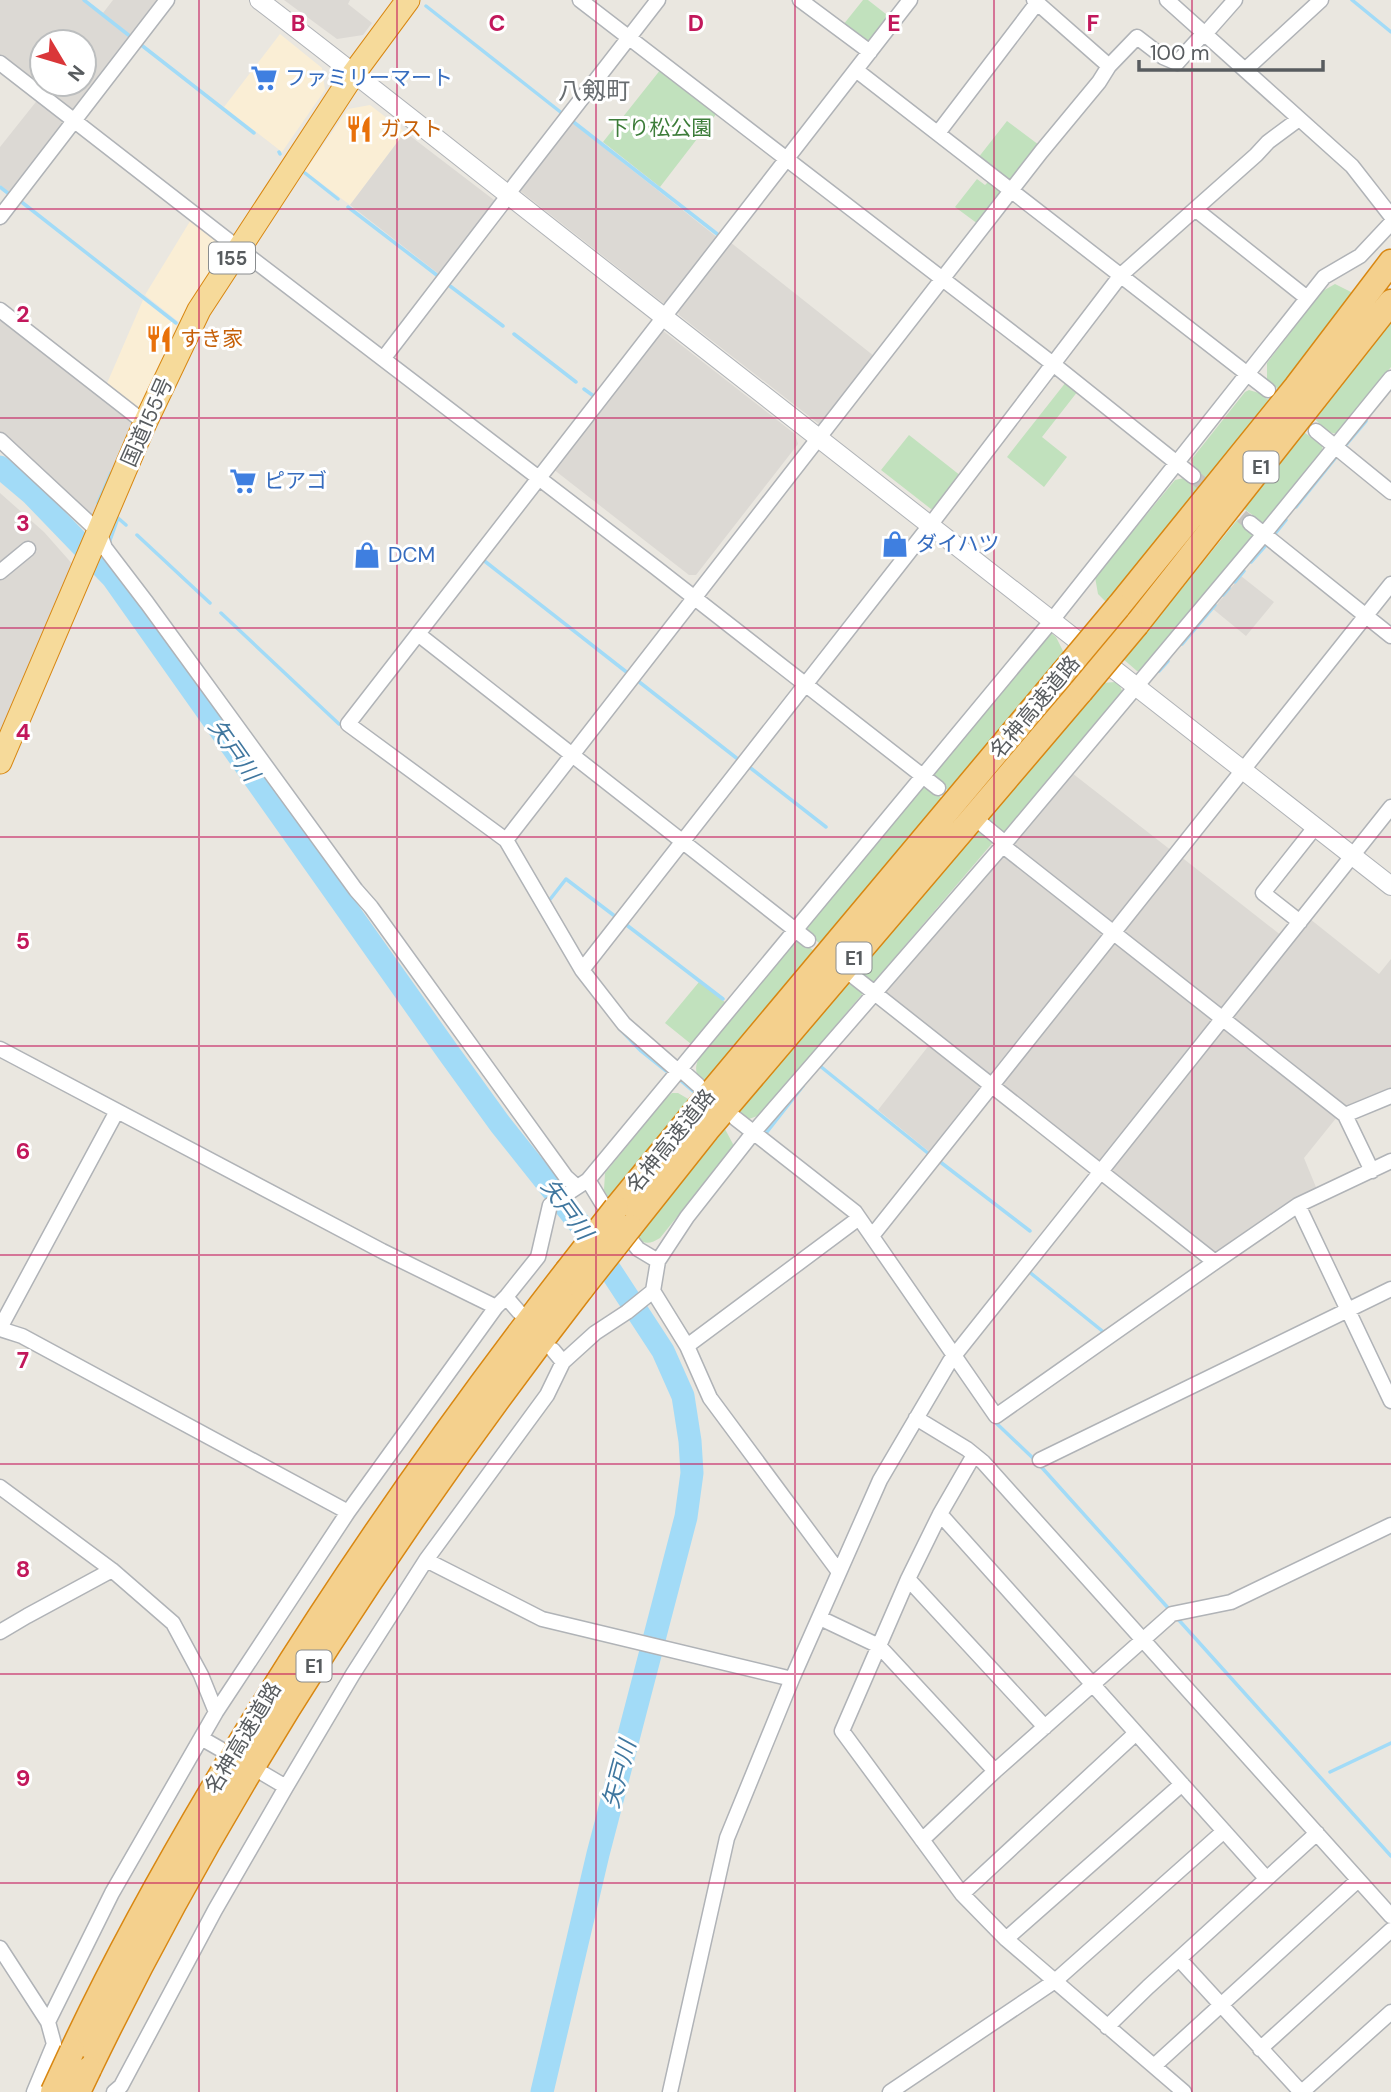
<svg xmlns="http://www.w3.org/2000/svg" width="1391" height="2092" font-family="'DM Sans','Noto Sans JP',sans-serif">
	<rect width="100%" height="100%" fill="#eae7e0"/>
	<path fill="#faeed5" d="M280 34 322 68 325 90 282 152 224 107Z
		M370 105 405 132 350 205 305 171 348 109Z
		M192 218 226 244 180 323 145 295Z
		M143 300 177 326 138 413 105 388Z"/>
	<path fill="#dcd9d4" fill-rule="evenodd" d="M0 0H86L103 13 113 0H162L76 110 69 111 0 57ZM42 42H84V84H42Z
		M284 0H350L348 4 372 23 363 35 337 39Z
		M39 98 69 121 11 194 0 185V147Z
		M569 120 718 238 668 302 663 303 519 190Z
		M405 132 494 200V205L440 275 350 205Z
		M730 242 874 356 822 424H819L679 315 677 309Z
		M0 318 132 422 91 518 0 436Z
		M662 330 795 434 798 444 696 575H689L553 469Z
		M0 493 44 532 75 567 0 736Z
		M1241 576 1274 602 1246 636 1213 609Z
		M1072 773 1172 851 1114 924 1012 843Z
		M1004 853 1107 935 991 1079 887 995 886 990Z
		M1180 856 1282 936 1223 1012 1121 931Z
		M1310 919 1379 974 1391 959V1088L1387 1094 1347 1110 1231 1018Z
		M1116 939 1216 1019 1098 1166 998 1086Z
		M1223 1026 1337 1117 1304 1158 1318 1192 1214 1258 1106 1171Z
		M930 1044 985 1088 932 1154 878 1110Z"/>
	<path fill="#c1e1bd" d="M863 0H868L891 18 870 43 843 25Z
		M661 69 717 113 660 187 603 142Z
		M1007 121 1039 145 1010 183 978 158Z
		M977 179 985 185 991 179 1004 190 978 224 955 207Z
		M1335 284 1353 293 1279 390 1267 379V363L1321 292Z
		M1391 320V367L1340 433C1330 436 1322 426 1315 419Z
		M1066 382 1078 391 1042 437 1067 457 1044 487 1007 457Z
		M1249 390 1259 393 1270 401 1207 480 1194 469 1191 460 1245 392Z
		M1304 432 1322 446 1323 452 1267 522H1262L1243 508Z
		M909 435 961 476 936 508 931 509 881 470Z
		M1184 478 1200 489 1106 602 1098 594 1095 577 1175 480Z
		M1238 519 1251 529 1254 536 1143 671H1137L1122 658 1157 619Z
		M1051 633 1056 637 1064 653 949 791 934 779 932 775Z
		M1116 682 1119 683 1122 691 1120 697 1002 834 983 821 1101 683Z
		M922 787H928L943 799 820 944 807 932 805 927Z
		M979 826 995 840 873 983 856 971Z
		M795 938H799L814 951 703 1084C693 1071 695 1065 702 1052Z
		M849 978 864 992 760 1115 749 1119 739 1113Z
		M699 982 725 1002 691 1044 665 1023Z
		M672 1093H678L690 1100 609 1199 604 1190 605 1173 666 1098Z
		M725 1129 734 1146 660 1238C652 1243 644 1246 637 1237Z"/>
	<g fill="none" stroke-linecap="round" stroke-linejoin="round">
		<path stroke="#a2dbf7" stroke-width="3.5" d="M84 0 131 37
			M1352 0 1391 32
			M426 6 563 114
			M140 44 254 133
			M571 120 721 237
			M279 152 280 154
			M305 173 338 199
			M0 187 9 194
			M19 200 176 323
			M348 207 438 276
			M450 286 503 326
			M514 334 576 382
			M584 389 595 397
			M1344 447 1366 421
			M98 503 111 473
			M1296 507 1337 456
			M137 535 210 603
			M1274 535 1286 520
			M109 543 118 518 126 525
			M482 559 629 674
			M1251 562 1266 545
			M1235 582 1244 571
			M1223 595 1229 588
			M221 613 339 724
			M1182 644 1215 605
			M1159 671 1168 661
			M638 681 739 760
			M748 766 826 827
			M548 902 566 879 616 917
			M624 923 723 999
			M619 1028 641 1051 666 1071
			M820 1066 929 1154
			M680 1080 693 1091
			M763 1137 803 1086
			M939 1161 1030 1231
			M1028 1271 1106 1334
			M994 1421 1036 1461 1169 1609
			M1177 1618 1391 1856
			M1330 1772 1391 1743"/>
		<path stroke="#a2dbf7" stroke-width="23" d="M0 467 32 494 113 578 448 1052 500 1124 582 1227 663 1351 683 1396 690 1441 692 1473 686 1517 598 1854 542 2092"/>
		<path stroke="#c6c4c0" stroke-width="14" stroke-dasharray="14 7" stroke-linecap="butt" d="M1193 476 1250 523"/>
		<defs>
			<path id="minor" d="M580 0 1053 364 1193 476
				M800 0 870 52
				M1167 0 1352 166 1391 216
				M1205 34 1235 0
				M0 63 238 248 655 567 938 788
				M1109 66 1137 37 1163 57 1177 63 1204 33
				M856 70 1268 390
				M1245 70 1321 0
				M938 133 1037 3
				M507 195 658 0
				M1195 209 1307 298
				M0 217 167 0
				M0 310 145 423
				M383 359 508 196
				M1316 431 1391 492
				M0 440 99 532 105 548 147 603 356 890 371 907 566 1177 576 1186
				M1250 523 1391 636
				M0 572 28 549
				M418 634 808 940
				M982 824 1005 843
				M506 840 1041 152 1099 82 1109 66 1034 0
				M1002 845 1345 1115 1391 1096
				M1300 922 1263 893 1316 826
				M582 970 931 524 1121 275 1256 155 1268 142 1299 119
				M853 976 1215 1262 1298 1205 1391 1161
				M0 1049 382 1251 496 1307
				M680 1069 698 1085
				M678 1071 624 1024 582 970 506 840 348 724 910 0
				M1345 1115 1372 1171
				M735 1118 855 1212 996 1416 1215 1262
				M588 1180 602 1203 638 1249 658 1261
				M1298 1205 1391 1401
				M872 1236 1391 584
				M506 1297 519 1312
				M0 1328 117 1111
				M0 1329 22 1336 348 1512
				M687 1346 859 1218
				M553 1350 563 1362
				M916 1418 967 1449 983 1462 1391 1916
				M974 1455 940 1514 908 1579 842 1731 962 1894 1006 1939 1184 2092
				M1040 1460 1391 1289
				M0 1487 112 1570 173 1623 201 1675 216 1712
				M940 1514 1266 1878
				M426 1560 542 1619 792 1679
				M839 1572 710 1398 687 1346 653 1291 658 1261 687 1217 753 1133 1005 843 1264 534 1391 378
				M908 1579 1045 1727
				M820 1618 879 1646 995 1771
				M0 1632 27 1616 112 1570
				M201 1738 222 1750
				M264 1774 286 1787
				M922 1840 995 1771 1172 1614 1231 1602 1391 1525
				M962 1894 1136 1733
				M1006 1939 1182 1784
				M0 1948 48 2022 54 2044 34 2092
				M1179 1959 1301 2092
				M48 2022 112 1893 216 1712 348 1512 496 1307 506 1297 538 1257 550 1205 588 1180 613 1150 1053 619 1324 277 1360 256 1391 223
				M1107 2027 1148 1987 1317 1833
				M1260 2049 1391 1930
				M1154 2066 1357 1881
				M114 2092 121 2086 215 1910 286 1787 353 1674 426 1560 547 1395 563 1362 595 1333 627 1312 653 1291
				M670 2092 727 1838 792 1679 880 1480 950 1361 1391 807
				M890 2092 1055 1981 1224 1831
				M1302 2092 1391 2012"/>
			<path id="tertiary" d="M259 0C382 94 501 190 623 285 879 485 1136 684 1391 886"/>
			<path id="trunk" d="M0 762 145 423 199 310 354 73 408 0"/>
			<path id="motorway" d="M1118 607 1296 387 1391 262
				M1137 624 1391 302
				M616 1208 699 1107 1062 674
				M630 1227 707 1130 1081 691
				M72 2051C121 1946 179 1844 239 1745 339 1580 449 1423 567 1271
				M89 2069C223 1791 393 1532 582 1288"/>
		</defs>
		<use href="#minor" stroke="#b0b3b7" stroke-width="17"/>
		<use href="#tertiary" stroke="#b0b3b7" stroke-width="20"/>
		<use href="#trunk" stroke="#d88712" stroke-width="25"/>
		<use href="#motorway" stroke="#d88712" stroke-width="27"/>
		<use href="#minor" stroke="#fff" stroke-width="14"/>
		<use href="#tertiary" stroke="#fff" stroke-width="18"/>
		<use href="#trunk" stroke="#f6da9a" stroke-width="23"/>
		<use href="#motorway" stroke="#f4d08d" stroke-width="24"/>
		<defs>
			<path id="motorway-bridge" d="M1062 674 1118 607
				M1081 691 1137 624
				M567 1271 616 1208
				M582 1288 630 1227
				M53 2092 72 2051
				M78 2092 89 2069"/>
		</defs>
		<use href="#motorway-bridge" stroke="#d88712" stroke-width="27" stroke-linecap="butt"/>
		<use href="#motorway-bridge" stroke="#f4d08d" stroke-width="24"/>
	</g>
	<path fill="none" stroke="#c2185b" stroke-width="2" stroke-opacity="0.55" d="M199 0V2092M397 0V2092M596 0V2092M795 0V2092M994 0V2092M1192 0V2092M0 209H1391M0 418H1391M0 628H1391M0 837H1391M0 1046H1391M0 1255H1391M0 1464H1391M0 1674H1391M0 1883H1391"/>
	<defs>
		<symbol id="supermarket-bare" viewBox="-9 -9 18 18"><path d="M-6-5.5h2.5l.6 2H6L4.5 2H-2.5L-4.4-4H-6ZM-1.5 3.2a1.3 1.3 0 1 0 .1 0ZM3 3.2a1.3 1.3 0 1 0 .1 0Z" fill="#3f7fe0" stroke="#fff" stroke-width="2.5" paint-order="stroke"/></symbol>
		<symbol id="restaurant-bare" viewBox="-9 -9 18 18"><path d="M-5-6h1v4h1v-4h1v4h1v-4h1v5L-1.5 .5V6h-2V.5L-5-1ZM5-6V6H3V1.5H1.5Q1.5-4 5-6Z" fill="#e8710a" stroke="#fff" stroke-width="2.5" paint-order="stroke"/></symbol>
		<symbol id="shop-bare" viewBox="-9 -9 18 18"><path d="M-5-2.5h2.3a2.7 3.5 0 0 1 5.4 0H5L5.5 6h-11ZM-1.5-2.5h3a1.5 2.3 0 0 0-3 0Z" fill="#3f7fe0" stroke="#fff" stroke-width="2.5" paint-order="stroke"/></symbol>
	</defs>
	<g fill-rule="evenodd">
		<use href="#supermarket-bare" x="245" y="59" width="38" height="38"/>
		<use href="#restaurant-bare" x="340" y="110" width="38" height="38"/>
		<use href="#restaurant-bare" x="140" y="320" width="38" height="38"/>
		<use href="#supermarket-bare" x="224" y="462" width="38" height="38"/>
		<use href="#shop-bare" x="876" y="525" width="38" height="38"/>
		<use href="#shop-bare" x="348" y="536" width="38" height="38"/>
	</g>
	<g text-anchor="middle" stroke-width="6" stroke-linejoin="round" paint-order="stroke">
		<g fill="#fff" stroke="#8a8d8f" stroke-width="2">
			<rect x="209" y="242.5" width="46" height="31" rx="5"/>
			<rect x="1243.5" y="451.5" width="35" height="31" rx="5"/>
			<rect x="836.5" y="942.5" width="35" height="31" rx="5"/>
			<rect x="296.5" y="1650.5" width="35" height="31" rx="5"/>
		</g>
		<g font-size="19" font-weight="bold" fill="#585c5f">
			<text x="232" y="265">155</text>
			<text x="1261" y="474">E1</text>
			<text x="854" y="965">E1</text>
			<text x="314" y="1673">E1</text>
		</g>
		<g font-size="21" fill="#366cbe" stroke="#fff" text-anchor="start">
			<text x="285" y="85">ファミリーマート</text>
			<text x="264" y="488">ピアゴ</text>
			<text x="916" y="551">ダイハツ</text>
			<text x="388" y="562">DCM</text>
		</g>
		<g font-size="21" fill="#3d7d3a" stroke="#fff">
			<text x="660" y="135">下り松公園</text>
		</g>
		<g font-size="21" fill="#c56008" stroke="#fff" text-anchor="start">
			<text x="380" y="136">ガスト</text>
			<text x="180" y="346">すき家</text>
		</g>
		<g font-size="21" fill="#585c5f" stroke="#fff">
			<text transform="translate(147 422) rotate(-66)" y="7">国道155号</text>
			<text transform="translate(1035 707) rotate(-50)" y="7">名神高速道路</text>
			<text transform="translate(671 1141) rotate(-51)" y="7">名神高速道路</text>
			<text transform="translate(243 1738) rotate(-59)" y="7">名神高速道路</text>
		</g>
		<g font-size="23" font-style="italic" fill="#40779f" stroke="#fff">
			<text transform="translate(234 750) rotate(55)" y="8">矢戸川</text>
			<text transform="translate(567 1209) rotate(54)" y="8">矢戸川</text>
			<text transform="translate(619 1774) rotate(-75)" y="8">矢戸川</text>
		</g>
		<g font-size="24" fill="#696e71" stroke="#fff">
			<text x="594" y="99">八剱町</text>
		</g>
	</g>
	<g font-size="23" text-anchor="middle" font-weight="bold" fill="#c2185b" stroke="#fff" stroke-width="6" stroke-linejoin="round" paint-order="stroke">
		<text x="298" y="31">B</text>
		<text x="497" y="31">C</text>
		<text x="696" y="31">D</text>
		<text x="894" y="31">E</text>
		<text x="1093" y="31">F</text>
		<text x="23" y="322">2</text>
		<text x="23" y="531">3</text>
		<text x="23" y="740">4</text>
		<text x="23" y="949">5</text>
		<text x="23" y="1159">6</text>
		<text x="23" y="1368">7</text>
		<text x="23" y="1577">8</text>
		<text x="23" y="1786">9</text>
	</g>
	<g transform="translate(63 63) rotate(128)"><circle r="33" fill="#ffffff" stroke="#bcbebf" stroke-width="2"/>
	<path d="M0-5L12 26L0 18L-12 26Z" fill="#da3639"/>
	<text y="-10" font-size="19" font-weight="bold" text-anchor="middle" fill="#585c5f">N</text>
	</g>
	<path d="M1139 60v10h184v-10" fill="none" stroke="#585c5f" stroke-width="3.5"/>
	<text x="1150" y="60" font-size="21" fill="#585c5f" stroke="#ffffff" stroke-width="5" paint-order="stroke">100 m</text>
</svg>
